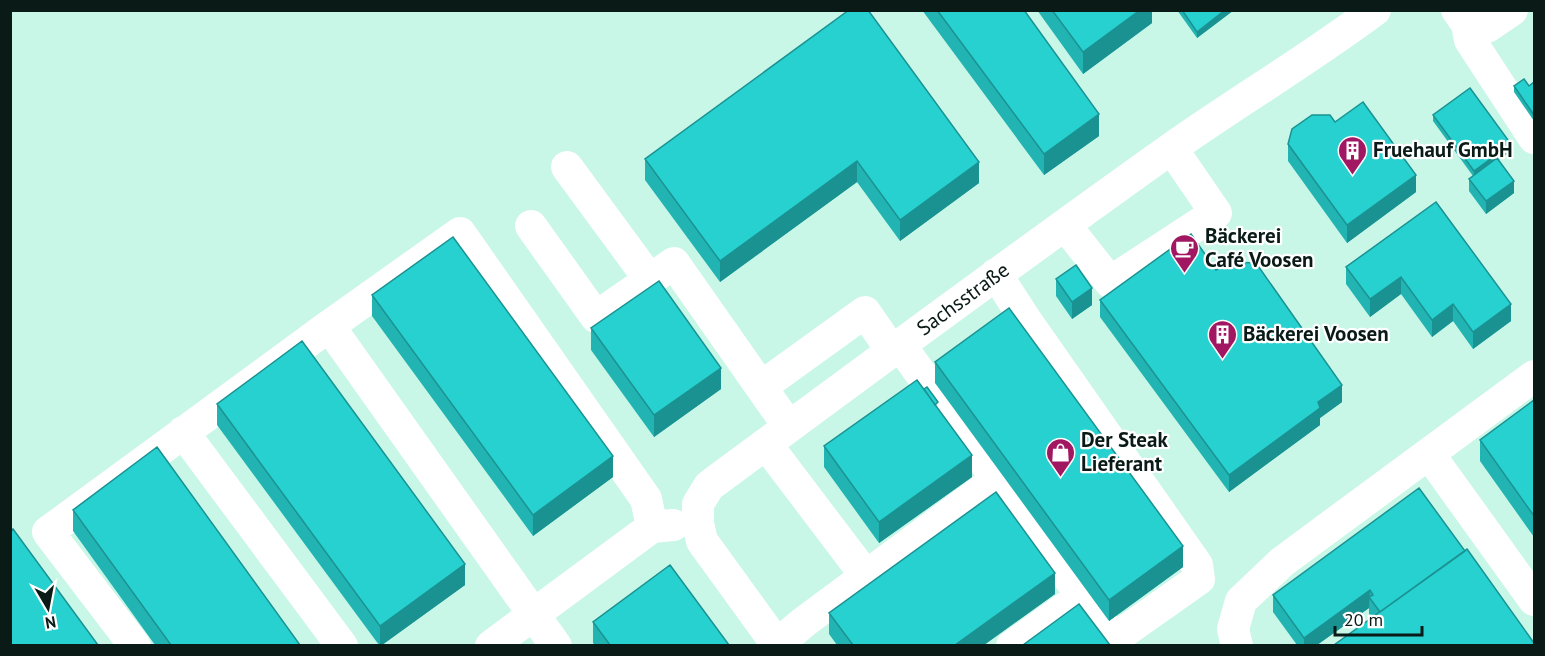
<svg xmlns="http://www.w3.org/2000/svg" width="1545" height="656" font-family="'PT Sans',sans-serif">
	<rect width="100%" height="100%" fill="#c8f6e7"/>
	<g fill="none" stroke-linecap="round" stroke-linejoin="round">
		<path stroke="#fff" stroke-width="32" d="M1457 10 1467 24 1470 40 1534 138
			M1467 24 1487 27 1512 10
			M567 167 650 280
			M1065 225 1110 282 1216 213 1172 149
			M531 226 596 317 674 263 789 427
			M996 274 1025 319 1197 565 1199 579 1114 639 1082 596
			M329 326 460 233 646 499 652 527
			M900 345 997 479
			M761 387 865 312 892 351
			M183 432 342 646
			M766 444 866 576
			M1429 454 1534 600
			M777 645 804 622 997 479 1082 596 1012 646
			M135 646 48 532 329 326 556 646
			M491 646 652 527 673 525
			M778 646 702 541 698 523V504L709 486C862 373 1014 260 1169 150 1237 102 1308 60 1375 10
			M1237 646 1233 629 1241 601 1282 562 1534 376"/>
	</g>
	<path fill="#21b4b3" d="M849 10 979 183 900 241 857 182 720 282 645 180V159Z
		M922 10H1024L1099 136 1044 175Z
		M1037 10H1152V23L1083 74Z
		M1177 10H1234L1197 38Z
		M1534 82V121L1514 92V86H1529Z
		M1433 115 1511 151 1498 160 1514 193 1486 214 1469 191V179L1473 176 1433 121Z
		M1335 122 1416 192 1347 243 1288 161V144Z
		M1436 202 1511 321 1473 349 1453 321 1432 337 1401 294 1370 317 1346 284V267Z
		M1216 270 1342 402 1320 418V425L1229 492 1100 317V300Z
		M1056 279 1092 305 1072 319 1056 296Z
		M372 295 613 477 533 536 372 316Z
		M591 328 721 389 654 437 591 350Z
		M935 362 1183 567 1109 621 935 383Z
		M1534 400V537L1480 461V440Z
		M217 404 465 585 382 645H379L217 425Z
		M938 409 972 477 879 543 824 467V446Z
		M73 510 300 645H155L73 531Z
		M1465 551 1372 618 1369 614V608L1317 645H1297L1273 612V595Z
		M1055 594 984 645H837L829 634V613Z
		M593 622 729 645H595L593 643Z"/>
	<path fill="#1b9292" d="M1140 10H1152V23L1083 74V52Z
		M1225 10H1234L1197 38V32Z
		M1099 114V136L1044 175V154Z
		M1511 144V151L1474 178V171Z
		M857 161V182L720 282V261Z
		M979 162V183L900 241V220Z
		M1416 175V192L1347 243V225Z
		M1514 181V193L1486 214V201Z
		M1401 277V294L1370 317V299Z
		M1092 288V305L1072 319V302Z
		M1453 304V321L1432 337V320Z
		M1511 304V321L1473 349V332Z
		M721 368V389L654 437V415Z
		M1342 385V402L1320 418V425L1229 492V475L1318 402Z
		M972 455V477L879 543V522Z
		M613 456V477L533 536V515Z
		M1183 546V567L1109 621V600Z
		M465 564V585L382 645H380V626Z
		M1055 573V594L984 645H955Z
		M1370 590 1369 608 1317 645H1304V638Z"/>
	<path fill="#26d1d0" stroke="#1b9292" stroke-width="1.5" d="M849 10H868L979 162 900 220 857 161 720 261 645 159Z
		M937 10H1024L1099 114 1044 154Z
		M1052 10H1140L1083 52Z
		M1182 10H1225L1197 32Z
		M1524 79 1529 86 1534 82V115L1514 86Z
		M1470 88 1511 144 1474 171 1433 115Z
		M1363 102 1416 175 1347 225 1288 144 1292 129 1312 115H1330L1335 122Z
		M1497 158 1514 181 1486 201 1469 179Z
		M1436 202 1511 304 1473 332 1453 304 1432 320 1401 277 1370 299 1346 267Z
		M1191 234 1216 270 1232 262 1256 263 1342 385 1318 402 1320 408 1229 475 1100 300Z
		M453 237 613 456 533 515 372 295Z
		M1076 265 1092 288 1072 302 1056 279Z
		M659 281 721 368 654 415 591 328Z
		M1009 308 1183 546 1109 600 935 362Z
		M302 341 465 564 380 626 217 404Z
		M917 380 972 455 879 522 824 446Z
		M927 387 938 402 935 405 924 389Z
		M1534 400V516L1480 440Z
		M157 447 300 645H171L73 510Z
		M1419 488 1465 551 1380 612 1369 597 1373 595 1370 590 1304 638 1273 595Z
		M996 492 1055 573 955 645H853L829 613Z
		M13 529 98 645H10V532Z
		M1467 549 1534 643V645H1334Z
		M670 565 729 645H610L593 622Z
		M1079 604 1110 645H1023Z"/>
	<defs>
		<symbol id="building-pin" viewBox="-11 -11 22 30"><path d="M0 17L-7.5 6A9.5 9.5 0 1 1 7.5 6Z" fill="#a11762" stroke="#fff"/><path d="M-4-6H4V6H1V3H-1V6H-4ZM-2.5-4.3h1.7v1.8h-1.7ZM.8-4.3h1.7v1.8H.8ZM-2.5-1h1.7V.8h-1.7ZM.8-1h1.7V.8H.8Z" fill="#fff"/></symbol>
		<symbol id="cafe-pin" viewBox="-11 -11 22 30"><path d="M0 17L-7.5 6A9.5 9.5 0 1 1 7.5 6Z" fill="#a11762" stroke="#fff"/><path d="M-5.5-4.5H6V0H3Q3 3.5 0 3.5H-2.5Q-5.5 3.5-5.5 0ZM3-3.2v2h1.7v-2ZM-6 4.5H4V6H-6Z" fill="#fff"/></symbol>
		<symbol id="shop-pin" viewBox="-11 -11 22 30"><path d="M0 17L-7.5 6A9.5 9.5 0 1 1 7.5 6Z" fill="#a11762" stroke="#fff"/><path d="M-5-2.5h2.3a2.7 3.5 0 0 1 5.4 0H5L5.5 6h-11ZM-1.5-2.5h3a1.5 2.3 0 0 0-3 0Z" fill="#fff"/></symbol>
	</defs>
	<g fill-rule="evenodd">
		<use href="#building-pin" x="1336" y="134" width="33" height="45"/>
		<use href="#cafe-pin" x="1168" y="232" width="33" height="45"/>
		<use href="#building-pin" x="1206" y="318" width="33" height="45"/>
		<use href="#shop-pin" x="1044" y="436" width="33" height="45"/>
	</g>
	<g text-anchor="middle" stroke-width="4.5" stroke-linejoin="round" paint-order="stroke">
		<g font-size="21" font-weight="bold" fill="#0a1b17" stroke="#fff" text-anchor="start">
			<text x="1373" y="157">Fruehauf GmbH</text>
			<text x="1205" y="243">Bäckerei<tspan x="1205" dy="24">Café Voosen</tspan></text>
			<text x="1243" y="341">Bäckerei Voosen</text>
			<text x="1081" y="447">Der Steak<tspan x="1081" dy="24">Lieferant</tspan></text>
		</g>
		<g font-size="21" fill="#0a1b17" stroke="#fff">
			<text transform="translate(963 299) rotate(-36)" y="7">Sachsstraße</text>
		</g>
	</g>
	<rect width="1545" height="656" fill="none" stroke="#0a1b17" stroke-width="24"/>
	<g transform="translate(48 608) rotate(170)" stroke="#ffffff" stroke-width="4.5" paint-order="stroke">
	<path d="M0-4.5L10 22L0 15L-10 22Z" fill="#0a1b17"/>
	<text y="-9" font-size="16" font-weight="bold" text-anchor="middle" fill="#0a1b17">N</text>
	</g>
	<path d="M1335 626v9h87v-9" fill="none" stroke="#0a1b17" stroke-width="3"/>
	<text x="1344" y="626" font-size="18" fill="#0a1b17" stroke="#ffffff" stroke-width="4.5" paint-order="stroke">20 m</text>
</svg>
